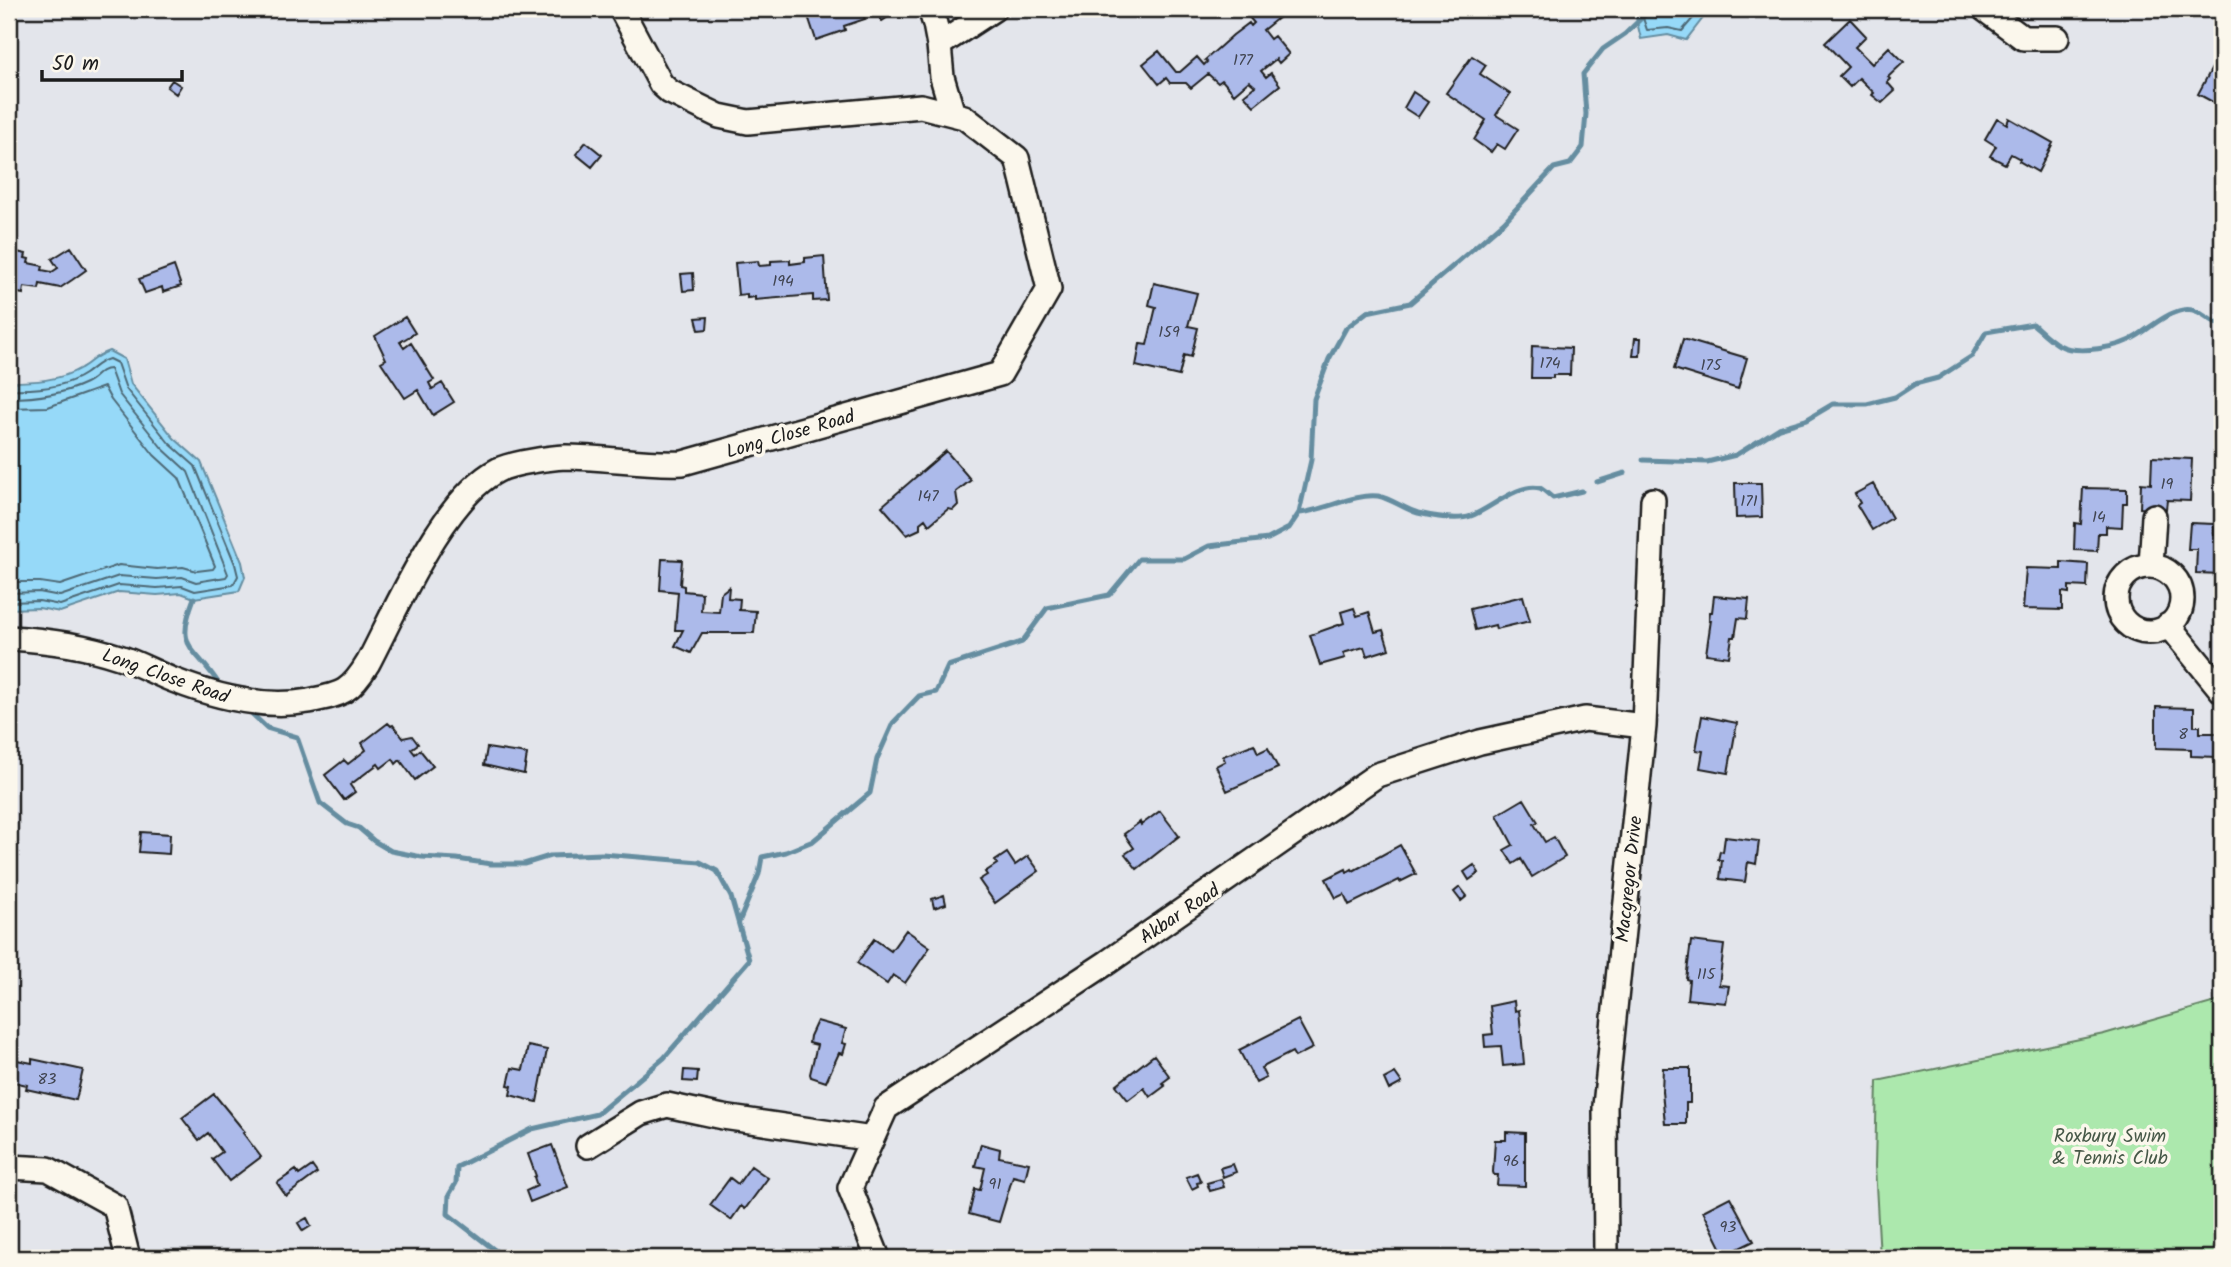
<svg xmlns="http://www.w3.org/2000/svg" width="2231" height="1267" font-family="Kalam,sans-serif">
	<rect width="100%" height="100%" fill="#e3e5eb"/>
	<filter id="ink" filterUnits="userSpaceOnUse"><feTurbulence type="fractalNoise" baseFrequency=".0143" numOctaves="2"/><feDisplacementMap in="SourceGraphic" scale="14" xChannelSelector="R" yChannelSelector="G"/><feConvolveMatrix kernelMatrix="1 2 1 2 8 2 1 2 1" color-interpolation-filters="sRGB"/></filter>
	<g filter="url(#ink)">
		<path fill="#ace8ad" stroke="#648264" stroke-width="2" d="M2222 1000V1258H1880L1875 1166 1877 1081 2104 1034Z"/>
		<path fill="#96d9f8" stroke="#658da0" stroke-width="2" d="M1634 9H1710L1686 40 1668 35 1641 39Z
			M109 351 124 359 131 384 174 438 201 462 242 562 245 577 239 591 194 598 181 593 157 595 119 592 60 612 39 608 9 609V382C33 382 59 381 81 368 94 361 92 357 109 351Z"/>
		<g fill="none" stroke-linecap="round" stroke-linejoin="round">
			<path stroke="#4d6874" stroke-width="2" d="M1640 9 1647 30 1668 28 1682 31 1701 9
				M9 389C33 390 64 388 85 374 94 368 98 362 109 359L117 363 126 389 169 443 195 466 235 564 238 576 233 585 195 591 182 586 157 588 119 585 60 605 39 601 9 602
				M9 398C36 398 61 395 86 383 96 379 99 369 110 369L119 394 162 448 188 472 228 574 226 577 196 582 182 577 157 579 119 576 60 596 39 592 9 593
				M9 408 48 407 104 387 111 400 154 455 179 478 215 566 213 569 197 571 183 567 157 569 119 565 60 585 40 582H9"/>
			<path stroke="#658da0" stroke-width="5" d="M1643 460 1707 462 1736 455 1779 428 1806 420 1833 404H1867L1895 397 1915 384 1938 378 1972 356 1986 332 2033 324C2041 331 2050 340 2059 345 2077 355 2119 348 2137 336 2151 327 2166 313 2183 310 2200 307 2207 321 2222 325
				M1597 482 1625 473
				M1299 513C1323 511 1355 493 1378 496 1392 499 1404 509 1418 513 1431 516 1457 521 1471 516 1489 510 1519 482 1540 488 1544 490 1549 495 1553 498L1582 491
				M194 598C174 650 194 645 219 684
				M251 713 267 728 297 737 320 803 347 824 359 828 374 841 391 851 422 857 457 859 491 864H524L550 856 602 854 700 862 717 871 731 897 749 960 664 1058 597 1114 532 1129 457 1167 456 1183 449 1195 448 1214 505 1258
				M739 922 759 874 762 857 786 852 813 841 870 793 877 759 893 723 919 696 936 692 948 666 1022 642 1047 608 1109 595 1139 559H1184L1209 546 1268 539 1289 528 1299 513 1311 460 1314 399 1329 359 1346 328 1367 312 1410 303 1504 222 1554 168 1570 164 1583 147 1586 114 1583 74 1603 49 1625 34 1651 9
				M582 1258H610"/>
		</g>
		<path fill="#acbaea" stroke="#1c1c1c" stroke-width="2" d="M832 9H900L882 21 876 11 863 15 865 19 844 26 845 30 816 40 808 16Z
			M1256 9H1270L1278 18 1263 30 1270 39 1274 36 1289 54 1279 63 1276 59 1261 71 1266 77 1271 73 1280 85 1254 106 1244 95 1255 86 1249 81 1234 94 1222 80 1218 83 1208 74 1191 88 1186 83H1170L1166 78 1159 84 1143 64 1159 51 1176 72H1180L1197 57 1204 65 1207 62 1205 60 1233 35 1249 23 1251 26 1254 23 1248 16Z
			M1850 19 1866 36 1855 47 1872 64 1889 47 1904 62 1888 77 1890 79 1887 82 1895 91 1882 103 1872 95 1874 93 1859 78 1850 87 1839 76 1848 67 1825 43Z
			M1472 56 1486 65 1480 74 1510 94 1496 115 1518 129 1505 149 1497 144 1491 152 1474 140 1486 120 1446 93Z
			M2213 66 2222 70V107L2198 94Z
			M172 80 181 86 176 94 167 87Z
			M1413 92 1428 102 1418 117 1404 108Z
			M1997 118 2007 124 2009 118 2053 143 2038 172 2019 161 2020 159 2011 154 2005 164 1990 156 1996 146 1985 139Z
			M586 142 602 155 592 167 576 154Z
			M71 247 86 270 72 280 60 288 40 284 39 289 24 287 23 294 9 291V260H12L13 256 16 257 17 252 26 254 25 258 29 259 28 263 43 266 42 270 52 272 58 268 52 259Z
			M824 256 827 300 813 301V295L755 300V297L747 298V294L738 295 735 263 758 261 759 266 771 265V261L790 260V264L805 262V258Z
			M174 266 181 286 163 292 162 287 145 293 139 279Z
			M693 273 694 290 683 291 681 274Z
			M1154 283 1197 293 1188 326 1198 328 1191 357 1184 355 1179 376 1136 366 1140 344 1147 345 1156 307 1149 305Z
			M405 317 415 333 400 342 404 348 411 343 434 380 429 383 432 389 442 383 454 402 433 415 418 390 405 398 381 362 386 359 375 336Z
			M708 317 707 329 699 330 696 318Z
			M1635 338H1641L1640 356H1633Z
			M1683 339 1747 358 1738 389 1674 369Z
			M1532 346 1571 348 1570 375H1553V378H1531Z
			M946 451 971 480 956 492 958 505 953 510 948 509 929 525 925 519 920 523V529L907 535 882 506Z
			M2152 457 2192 459 2190 501 2167 500 2166 509 2140 508 2141 483 2151 484Z
			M1735 483H1761L1762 517 1736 518Z
			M1873 484 1892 518 1872 530 1857 505 1860 503 1855 494Z
			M2083 488 2127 489V503H2123L2122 527 2106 526V533H2098L2097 551 2074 550 2075 523 2081 524Z
			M2190 523 2214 524V534H2222V574L2196 573 2197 549H2188Z
			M662 559 682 560 680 585 684 586V591L702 593 701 611 719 612 721 593 729 587 728 598 740 599 739 610 756 611 754 633H702L691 653 675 646 683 630H675L678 592 660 590Z
			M2061 562 2088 564 2087 587 2069 586V593L2062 592V610L2023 609 2026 568 2061 569Z
			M1523 596 1530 621 1496 629 1495 625 1475 630 1470 609Z
			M1714 596 1749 599 1747 619 1738 618 1735 637H1732L1729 657 1706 654 1711 620H1709L1710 612H1712Z
			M1354 608 1357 616 1369 612 1375 632 1383 630 1389 649 1367 656 1364 647 1343 653 1345 658 1320 665 1310 635 1344 623 1341 612Z
			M2156 707 2194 708V726H2200V733H2218L2217 757 2191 756V749L2156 748Z
			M1702 716 1737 723 1728 773 1700 768 1703 751 1696 750Z
			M388 723 391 726 393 725 403 738 412 736 418 744 411 749 415 754 420 750 433 766 415 780 400 760 396 764 393 759 381 768 378 764 350 785 355 792 344 800 325 775 344 760 348 764 366 750 362 743Z
			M1254 744 1258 753 1268 748 1278 768 1227 791 1216 766 1225 761 1223 756Z
			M487 748 527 754 524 774 484 765Z
			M1524 799 1538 822 1534 824 1545 842 1554 837 1565 857 1532 877 1521 859 1513 864 1504 850 1513 845 1497 815Z
			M1160 811 1179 836 1137 869 1125 854 1134 848 1124 834 1140 822 1141 825Z
			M141 832 170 834 169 854 139 852Z
			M1725 837 1759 841 1756 864 1748 862 1745 882 1720 879 1722 860H1718L1720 851 1723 852Z
			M1400 845 1416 874 1400 882 1399 880 1349 905 1344 894 1336 898 1326 879 1346 869 1347 872 1352 869 1353 871Z
			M1007 853 1015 865 1028 856 1039 871 995 903 979 880 987 875 985 872 997 864 995 861Z
			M1474 865 1479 873 1469 880 1464 872Z
			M1460 887 1467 896 1461 901 1454 892Z
			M944 895 946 904 934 908 932 899Z
			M906 930 930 947 905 983 893 975 887 984 857 963 874 939 891 951Z
			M1691 941 1724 945 1719 985 1729 986 1726 1003 1687 999 1689 980 1686 979Z
			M1514 1001 1515 1011 1519 1010 1524 1064 1503 1066 1501 1046 1485 1047 1484 1035 1493 1034 1490 1006Z
			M1298 1020 1313 1048 1295 1057 1292 1052 1261 1068 1266 1078 1256 1083 1239 1050Z
			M817 1021 846 1029 842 1043 846 1044 843 1054 839 1053 826 1082 811 1077 810 1074 817 1045 809 1043 810 1036Z
			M528 1046 547 1050 537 1102 510 1095 512 1086 508 1085 512 1068 523 1070Z
			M1154 1055 1170 1077 1162 1083 1165 1086 1150 1097 1144 1088 1128 1100 1116 1085Z
			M12 1059 32 1063V1059L83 1070 76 1100 26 1089 27 1085 9 1081Z
			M1663 1068H1690V1103H1686V1124H1665L1662 1091Z
			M684 1070 698 1071 697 1082 683 1081Z
			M1395 1073 1402 1083 1389 1090 1384 1079Z
			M214 1094 245 1132 243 1133 261 1157 229 1181 212 1159 222 1152 208 1133 199 1140 182 1118Z
			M1506 1132 1525 1133V1186L1497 1185 1498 1175H1494L1493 1172 1495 1140H1506Z
			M981 1144 1000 1149 999 1157 1029 1163 1025 1179 1013 1176 999 1222 969 1214 975 1189 980 1190 985 1168 975 1166Z
			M552 1145 568 1187 530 1202 526 1191 537 1186 534 1177 536 1176 528 1154Z
			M1233 1164 1236 1172 1223 1177 1220 1168Z
			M312 1166 317 1173 286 1196 277 1183 296 1170 299 1175Z
			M751 1166 768 1178 745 1209 741 1206 731 1220 710 1205 730 1178 738 1184Z
			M1197 1173 1201 1182 1197 1183 1198 1186 1192 1189 1186 1177Z
			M1221 1179 1224 1187 1210 1191 1207 1183Z
			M1730 1197 1754 1241 1725 1255 1703 1211Z
			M307 1218 311 1226 303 1231 298 1223Z"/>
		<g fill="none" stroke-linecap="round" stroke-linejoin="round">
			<defs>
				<path id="minor" d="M930 9 935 24 939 45
					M1984 9 2023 38H2057
					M953 114 942 77 939 45 994 9
					M2151 566 2154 516
					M2116 599a33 33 0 1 1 66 0a33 33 0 1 1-66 0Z
					M2168 625 2222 691
					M9 638C46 640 83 645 119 657 138 663 155 673 173 680 216 697 263 709 309 701 342 694 350 693 368 663 397 608 443 498 498 470 513 463 548 458 566 457 605 457 644 465 683 463L1000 374 1049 289 1017 158 964 117 921 106 748 122 719 116 670 92 661 84 621 9
					M588 1146 641 1113 667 1105 723 1117 872 1139
					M9 1167 48 1169 115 1206 128 1258
					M878 1258 850 1188 886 1108 1108 962 1377 775 1480 742 1585 719 1644 726
					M1606 1258 1605 1106 1644 726 1653 500"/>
			</defs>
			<use href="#minor" stroke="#1c1c1c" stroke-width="28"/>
			<use href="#minor" stroke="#fbf7ec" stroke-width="23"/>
		</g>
	</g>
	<g text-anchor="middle" stroke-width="7" stroke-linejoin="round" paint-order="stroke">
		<g font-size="16" fill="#404450">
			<text x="1243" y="65">177</text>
			<text x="783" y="286">194</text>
			<text x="1169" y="337">159</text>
			<text x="1550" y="368">174</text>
			<text x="1711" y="370">175</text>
			<text x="2167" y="489">19</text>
			<text x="928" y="501">147</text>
			<text x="1749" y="506">171</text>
			<text x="2099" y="522">14</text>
			<text x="2183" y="739">8</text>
			<text x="1706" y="979">115</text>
			<text x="47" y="1084">83</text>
			<text x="1511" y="1166">96</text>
			<text x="995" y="1189">91</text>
			<text x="1728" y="1232">93</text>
		</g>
		<g font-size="19" fill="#1c1c1c" stroke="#fbf7ec">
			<text transform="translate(790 433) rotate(-16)" y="7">Long Close Road</text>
			<text transform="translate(166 675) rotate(19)" y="7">Long Close Road</text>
			<text transform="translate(1628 879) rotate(-84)" y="7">Macgregor Drive</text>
			<text transform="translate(1179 913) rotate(-34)" y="7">Akbar Road</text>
		</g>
		<g font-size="19" fill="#475948" stroke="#fbf7ec">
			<text x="2110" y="1142">Roxbury Swim<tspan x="2110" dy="22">&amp; Tennis Club</tspan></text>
		</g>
	</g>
	<rect width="2231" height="1267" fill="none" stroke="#fbf7ec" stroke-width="35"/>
	<rect x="18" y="18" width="2196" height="1232" fill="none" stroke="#1c1c1c" stroke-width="2.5" filter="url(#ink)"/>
	<path d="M42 70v10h140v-10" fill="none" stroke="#1c1c1c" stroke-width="3.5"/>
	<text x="52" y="70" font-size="21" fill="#1c1c1c" stroke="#fbf7ec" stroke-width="5" paint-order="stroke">50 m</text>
</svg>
